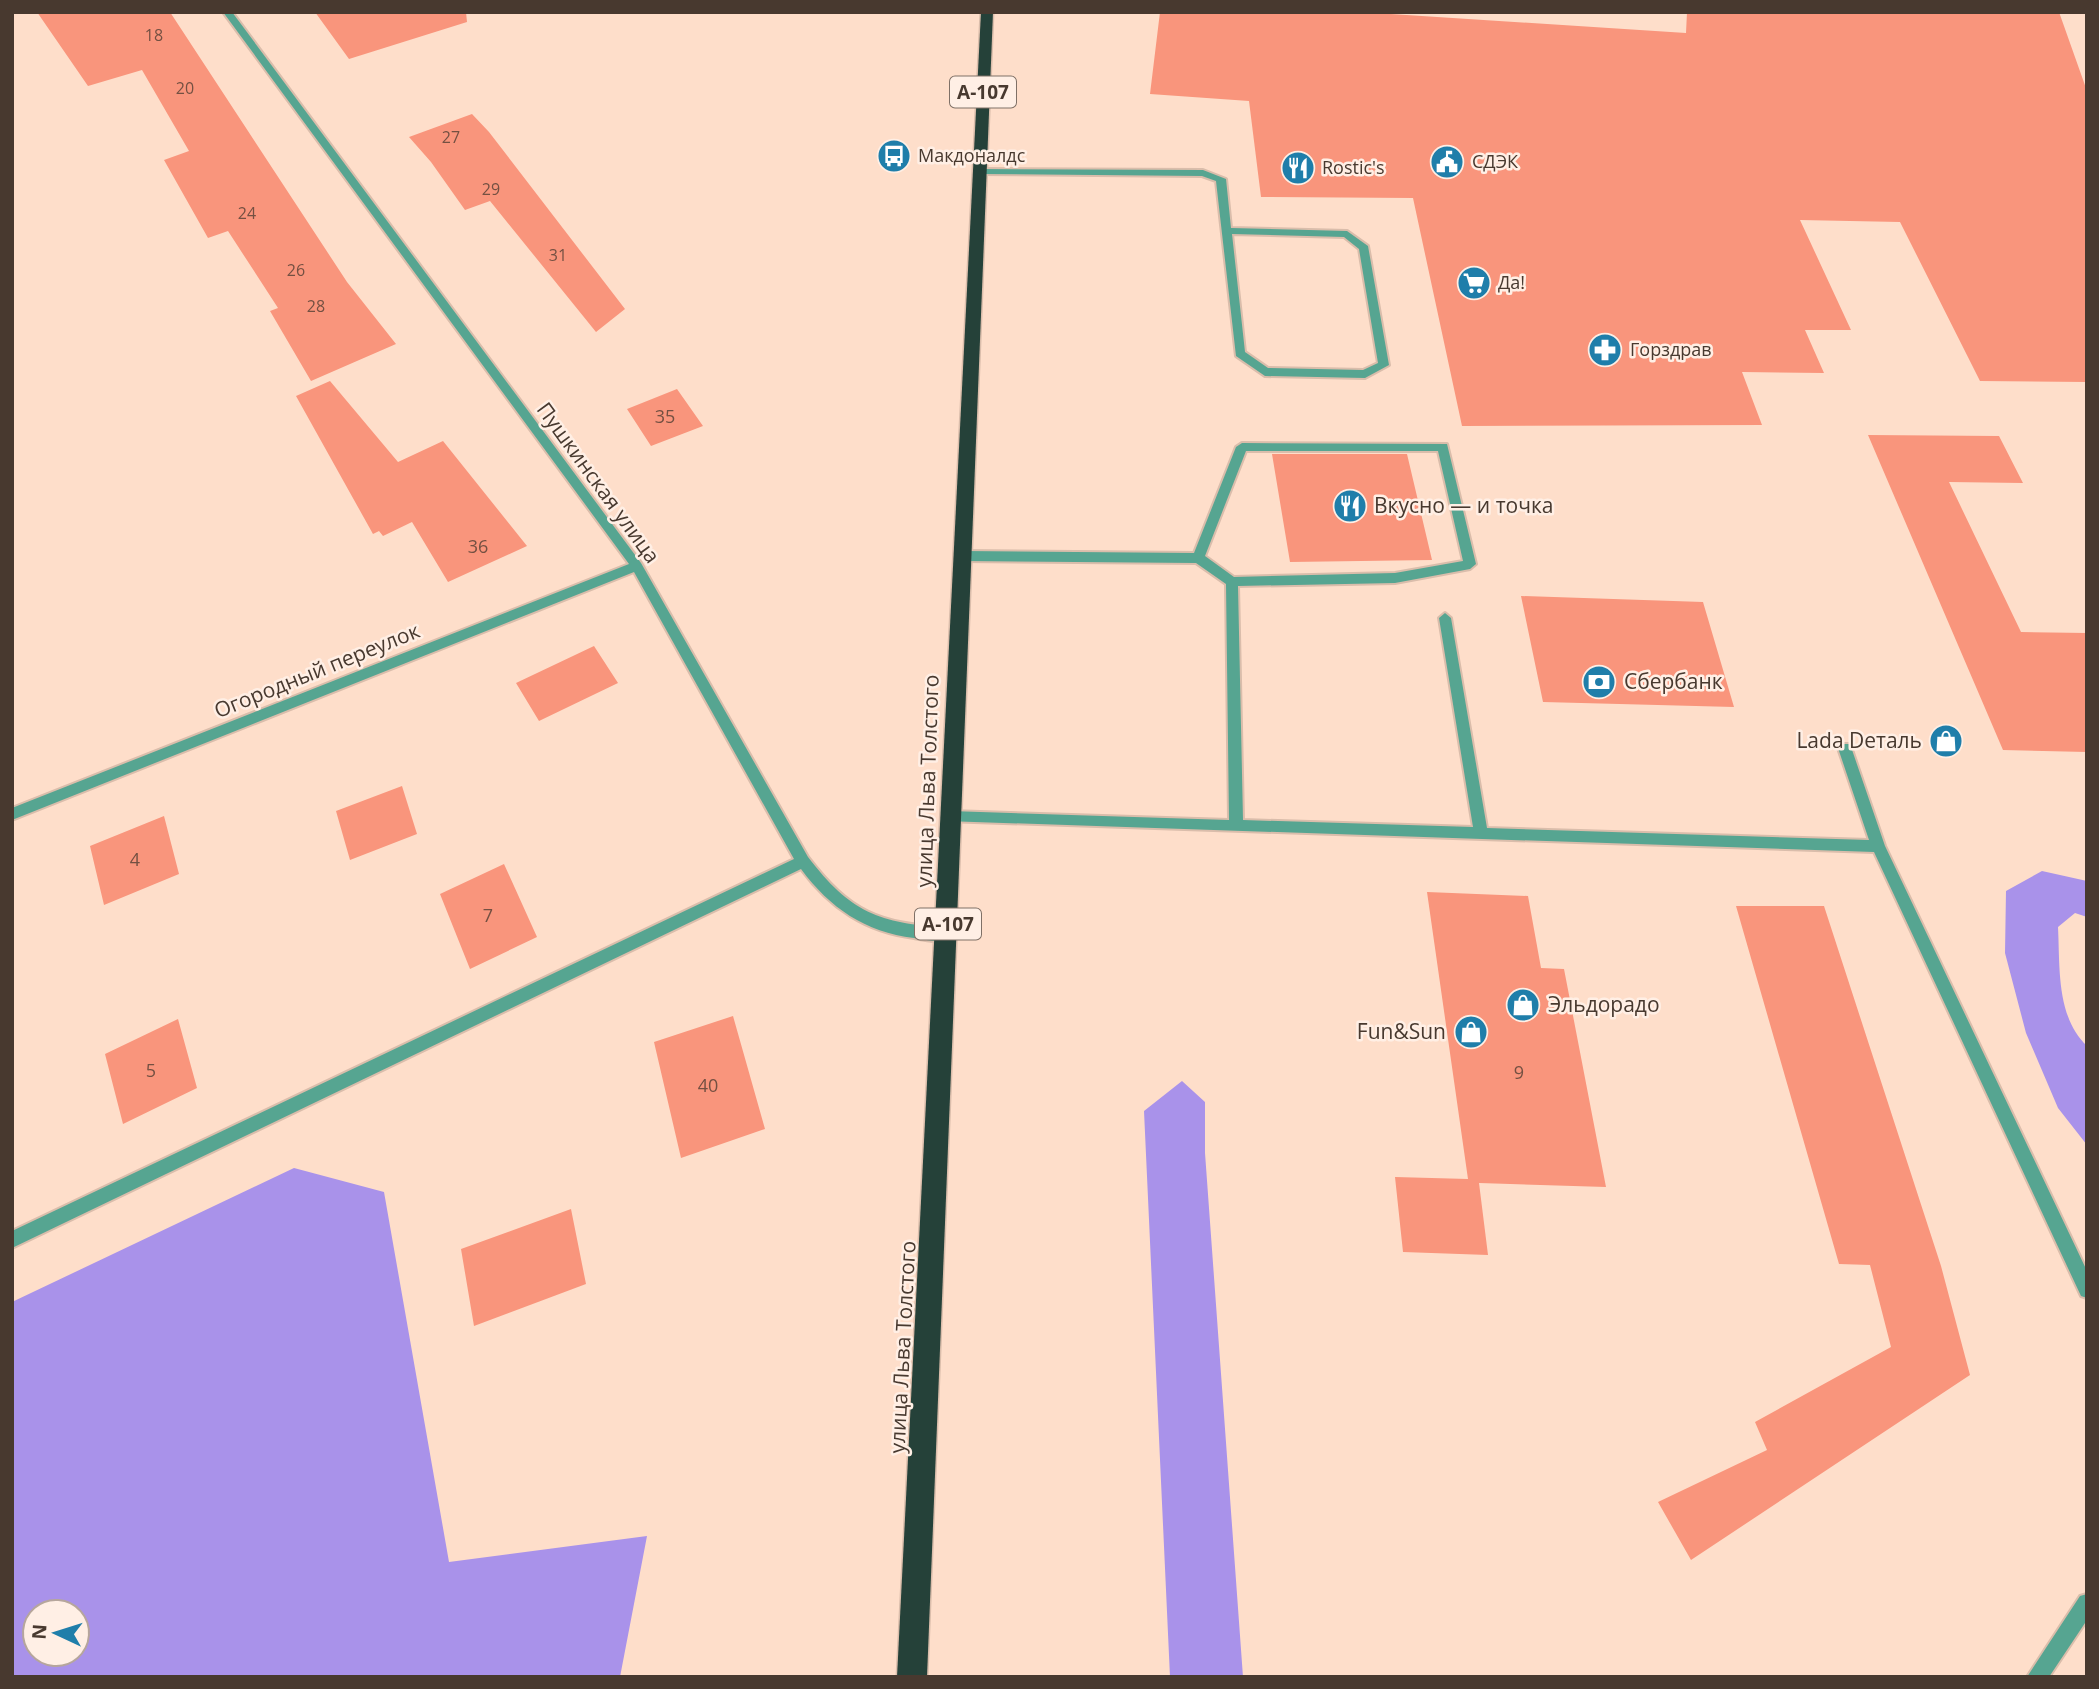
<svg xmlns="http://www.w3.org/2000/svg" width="2099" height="1689" font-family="'Open Sans',sans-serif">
	<rect width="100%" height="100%" fill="#fedeca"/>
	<path fill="#a992ea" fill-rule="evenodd" d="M2042 871 2087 881V917L2075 913 2058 927C2060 966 2056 1017 2087 1046V1145L2058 1108 2026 1033 2005 953 2006 891Z
		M1182 1081 1205 1102V1153L1243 1677H1170L1144 1111Z
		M294 1168 384 1192 449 1562 647 1536 620 1677H12V1302ZM35 1612H77V1654H35Z"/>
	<path fill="#f9957c" d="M37 12H170L347 282 396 344 311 381 270 311 278 308 228 231 208 238 164 160 189 151 142 70 88 86Z
		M315 12H466L467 22 349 59Z
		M1160 12H1360L1686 33 1687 12H2059L2087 91V382L1980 381 1900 222 1800 220 1851 330H1805L1824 373 1742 372 1762 425 1462 426 1413 198 1261 197 1249 101 1150 94Z
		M472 114 489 132 625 309 596 332 490 201 465 210 431 162 409 137Z
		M330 381 398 462 443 441 527 546 448 582 412 522 383 536 379 531 373 534 296 396Z
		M677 389 703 426 651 446 627 409Z
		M1868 435 1999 436 2023 483 1949 482 2021 632 2087 633V752L2003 750Z
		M1272 454H1407L1432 560 1290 562Z
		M1521 596 1703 602 1734 707 1543 702Z
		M594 646 618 683 539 721 516 683Z
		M402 786 417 834 350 860 336 811Z
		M164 816 179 874 104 905 90 846Z
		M504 864 537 937 470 969 440 894Z
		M1427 892 1528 896 1541 968 1564 969 1606 1187 1479 1183 1488 1255 1403 1252 1395 1177 1468 1179Z
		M1736 906H1824L1941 1266 1970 1375 1691 1560 1658 1502 1767 1450 1755 1422 1891 1347 1870 1265 1839 1264Z
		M733 1016 765 1129 681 1158 654 1042Z
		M178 1019 197 1088 123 1124 105 1054Z
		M571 1209 586 1284 474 1326 461 1249Z"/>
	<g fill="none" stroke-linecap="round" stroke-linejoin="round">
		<defs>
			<path id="lane" d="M981 169 1203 170 1226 179 1231 228 1347 231 1368 246 1389 365 1365 378 1265 376 1236 356 1216 181 1202 176 978 174V170ZM1232 234 1344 237 1359 249 1378 363 1363 370 1268 368 1245 352Z
				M1242 443 1447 444 1476 564 1470 569 1395 583 1238 586 1243 820 1473 827 1439 618 1445 613 1451 618 1487 828 1869 840 1838 748 1840 744H1850L1885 846 2087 1271V1298L2081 1296 1874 852 945 821 943 817 945 813 950 811 1229 820 1226 584 1196 563 962 561 956 556 962 551 1194 553 1236 447ZM1246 451H1438L1463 561 1395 573 1234 577 1205 556Z
				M2087 1594V1620L2049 1677H2027L2080 1596Z"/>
			<path id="street" d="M223 12H232L641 563 808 857C850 912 879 924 947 927L952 929 954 934 952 939C941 943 926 940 914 938 865 932 830 908 801 869L12 1248V1231L794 859 634 572 12 820V808L629 564Z"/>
			<path id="highway" d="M981 12H993L927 1677H897Z"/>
		</defs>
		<use href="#lane" stroke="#dabdab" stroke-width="4"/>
		<use href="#street" stroke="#dabdab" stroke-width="4"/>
		<use href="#highway" stroke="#dabdab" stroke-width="3"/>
		<use href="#lane" fill="#56a591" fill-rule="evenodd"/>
		<use href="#street" fill="#56a591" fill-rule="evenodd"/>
		<use href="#highway" fill="#254139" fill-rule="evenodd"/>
	</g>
	<defs>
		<symbol id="bus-disc" viewBox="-11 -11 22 22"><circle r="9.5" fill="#1f7eaa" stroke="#ffefe5"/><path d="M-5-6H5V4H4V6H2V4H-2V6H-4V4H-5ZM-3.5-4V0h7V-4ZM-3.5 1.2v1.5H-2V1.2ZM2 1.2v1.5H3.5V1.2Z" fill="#fff"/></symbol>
		<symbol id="civic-disc" viewBox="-11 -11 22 22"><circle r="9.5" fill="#1f7eaa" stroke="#ffefe5"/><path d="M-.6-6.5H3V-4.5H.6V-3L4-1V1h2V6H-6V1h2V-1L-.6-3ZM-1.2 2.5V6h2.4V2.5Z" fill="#fff"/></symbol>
		<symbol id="restaurant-disc" viewBox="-11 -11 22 22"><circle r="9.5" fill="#1f7eaa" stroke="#ffefe5"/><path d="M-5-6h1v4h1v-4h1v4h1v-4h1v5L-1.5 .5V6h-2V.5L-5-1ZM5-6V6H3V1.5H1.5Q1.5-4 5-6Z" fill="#fff"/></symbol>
		<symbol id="supermarket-disc" viewBox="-11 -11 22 22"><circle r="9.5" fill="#1f7eaa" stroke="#ffefe5"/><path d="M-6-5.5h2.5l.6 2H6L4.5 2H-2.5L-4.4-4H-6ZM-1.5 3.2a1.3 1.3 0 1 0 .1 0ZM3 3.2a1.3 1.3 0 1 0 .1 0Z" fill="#fff"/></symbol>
		<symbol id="pharmacy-disc" viewBox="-11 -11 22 22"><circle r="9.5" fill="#1f7eaa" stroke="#ffefe5"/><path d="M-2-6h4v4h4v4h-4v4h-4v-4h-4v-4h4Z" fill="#fff"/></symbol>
		<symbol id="bank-disc" viewBox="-11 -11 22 22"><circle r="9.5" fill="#1f7eaa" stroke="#ffefe5"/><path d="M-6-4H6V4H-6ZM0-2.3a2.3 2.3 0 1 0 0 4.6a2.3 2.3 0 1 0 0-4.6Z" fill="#fff"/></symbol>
		<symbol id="shop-disc" viewBox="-11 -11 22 22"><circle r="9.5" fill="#1f7eaa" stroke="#ffefe5"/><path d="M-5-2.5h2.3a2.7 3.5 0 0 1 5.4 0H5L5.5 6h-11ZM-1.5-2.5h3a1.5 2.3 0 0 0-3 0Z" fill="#fff"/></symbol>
	</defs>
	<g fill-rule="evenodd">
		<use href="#bus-disc" x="875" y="137" width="38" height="38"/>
		<use href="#civic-disc" x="1428" y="143" width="38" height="38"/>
		<use href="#restaurant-disc" x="1279" y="149" width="38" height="38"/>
		<use href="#supermarket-disc" x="1455" y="264" width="38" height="38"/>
		<use href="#pharmacy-disc" x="1586" y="331" width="38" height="38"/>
		<use href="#restaurant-disc" x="1331" y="487" width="38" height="38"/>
		<use href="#bank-disc" x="1580" y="663" width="38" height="38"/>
		<use href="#shop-disc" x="1927" y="722" width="38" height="38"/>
		<use href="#shop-disc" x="1504" y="986" width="38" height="38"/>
		<use href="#shop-disc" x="1452" y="1013" width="38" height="38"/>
	</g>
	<g text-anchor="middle" stroke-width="5" stroke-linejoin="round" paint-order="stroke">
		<g font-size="16" fill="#745042">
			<text x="154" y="41">18</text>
			<text x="185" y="94">20</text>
			<text x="451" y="143">27</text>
			<text x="491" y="195">29</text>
			<text x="247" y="219">24</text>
			<text x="558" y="261">31</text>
			<text x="296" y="276">26</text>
			<text x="316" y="312">28</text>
		</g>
		<g font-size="18" fill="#48392f" stroke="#ffefe5" text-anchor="start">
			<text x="918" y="162">Макдоналдс</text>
			<text x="1472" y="168">СДЭК</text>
			<text x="1322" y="174">Rostic's</text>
			<text x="1498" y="289">Да!</text>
			<text x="1630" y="356">Горздрав</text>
		</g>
		<g font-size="18" fill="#745042">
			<text x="665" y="423">35</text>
			<text x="478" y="553">36</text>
			<text x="135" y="866">4</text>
			<text x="488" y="922">7</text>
			<text x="151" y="1077">5</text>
			<text x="1519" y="1079">9</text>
			<text x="708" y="1092">40</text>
		</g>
		<g fill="#ffefe5" stroke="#7f7066" stroke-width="2">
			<rect x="950" y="76.5" width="66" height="31" rx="5"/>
			<rect x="915" y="908.5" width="66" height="31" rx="5"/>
		</g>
		<g font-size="19" font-weight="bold" fill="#48392f">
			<text x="983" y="99">А-107</text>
			<text x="948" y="931">А-107</text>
		</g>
		<g font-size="21" fill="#48392f" stroke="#ffefe5">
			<text transform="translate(598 483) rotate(54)" y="7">Пушкинская улица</text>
			<text transform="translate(317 671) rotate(-22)" y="7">Огородный переулок</text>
			<text transform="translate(928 781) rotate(-88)" y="7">улица Льва Толстого</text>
			<text transform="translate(903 1347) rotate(-87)" y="7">улица Льва Толстого</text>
		</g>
		<g font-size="21" fill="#48392f" stroke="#ffefe5" text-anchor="start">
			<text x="1374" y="513">Вкусно — и точка</text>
			<text x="1624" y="689">Сбербанк</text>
			<text x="1922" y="748" text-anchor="end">Lada Dеталь</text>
			<text x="1548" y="1012">Эльдорадо</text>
			<text x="1446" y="1039" text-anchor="end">Fun&amp;Sun</text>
		</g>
	</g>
	<rect width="2099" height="1689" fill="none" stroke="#48392f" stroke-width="28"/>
	<g transform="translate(56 1633) rotate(274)"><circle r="33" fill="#ffefe5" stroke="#b6a69c" stroke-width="2"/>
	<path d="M0-5L12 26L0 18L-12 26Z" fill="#1f7eaa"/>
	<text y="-10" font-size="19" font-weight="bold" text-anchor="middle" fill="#48392f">N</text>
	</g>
</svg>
